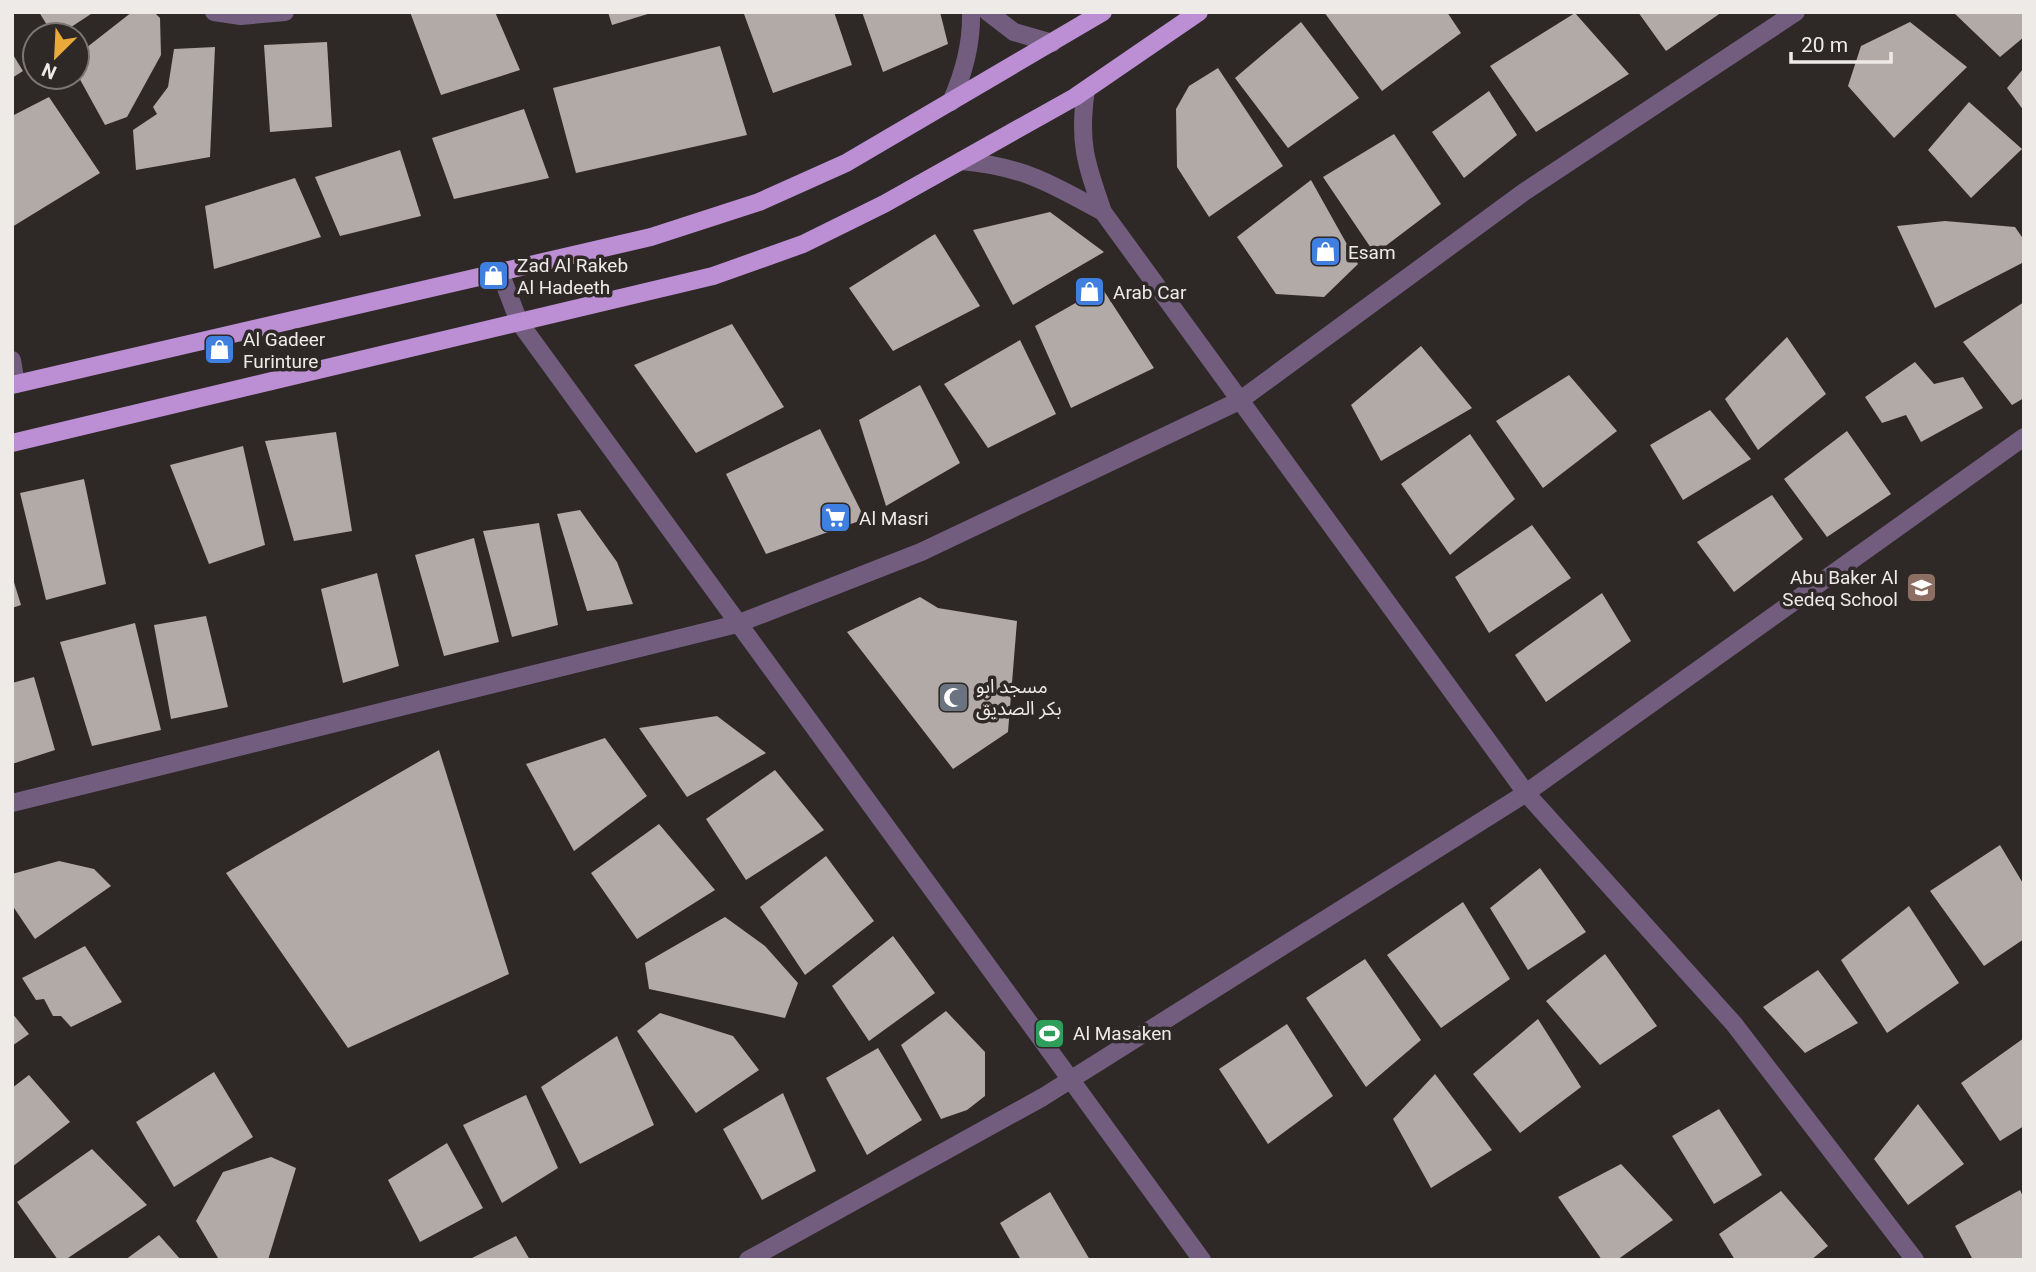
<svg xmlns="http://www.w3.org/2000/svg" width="2036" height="1272" font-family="Roboto,'Noto Sans Arabic',sans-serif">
	<rect width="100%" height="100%" fill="#2e2927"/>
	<path fill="#b1aaa7" d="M39 12H94L59 35H53Z
		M132 12H154L160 18 161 55 127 117 105 125 77 74V55Z
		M410 12H495L520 70 441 95Z
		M608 12H650L651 13 612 25Z
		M749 12H834L852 65 773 93 744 14Z
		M862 12H940L948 44 883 72Z
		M1324 12H1447L1461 33 1382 91Z
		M1638 12H1722L1666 51Z
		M1953 12H2024V37L2000 57Z
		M1575 13 1629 74 1536 132 1490 66Z
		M1301 22 1359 98 1288 148 1235 78Z
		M1910 22 1967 67 1894 138 1848 86 1861 46Z
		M327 42 332 127 270 132 264 45Z
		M720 46 747 135 576 173 553 88Z
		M215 47 210 157 136 170 133 130 157 114 153 107 168 87 174 49Z
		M12 53 23 71 12 78Z
		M1218 68 1283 166 1209 217 1177 167 1176 109 1189 86Z
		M2024 68V111L2007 88Z
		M1489 91 1517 135 1464 178 1432 132Z
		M49 97 100 173 12 227V116Z
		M1969 102 2022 149 1971 198 1928 150Z
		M524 109 549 178 454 199 432 138Z
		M1394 134 1441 204 1375 254 1323 177Z
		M400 150 421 216 340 236 315 177Z
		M295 178 321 237 214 269 205 206Z
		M1311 180 1358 264 1324 297 1276 294 1237 237Z
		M1050 212 1104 252 1013 305 973 230Z
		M1945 221 2015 227 2024 240V262L1935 308 1897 226Z
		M935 234 980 306 893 351 849 288Z
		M1102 288 1154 368 1071 408 1035 326Z
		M2024 302V398L2012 405 1963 342Z
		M732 324 784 407 696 453 634 365Z
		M1787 337 1826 394 1758 450 1725 399Z
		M1020 340 1056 414 988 448 944 384Z
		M1421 346 1472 408 1381 461 1351 405Z
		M1915 362 1934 384 1963 377 1983 408 1921 442 1906 415 1882 423 1865 397Z
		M1569 375 1617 431 1543 488 1496 421Z
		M920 385 960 463 886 506 859 420Z
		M1710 410 1751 459 1683 500 1650 445Z
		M820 429 865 519 766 554 726 474Z
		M1847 431 1891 494 1827 537 1784 479Z
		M336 432 352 531 294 541 265 441Z
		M1470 434 1515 499 1450 555 1401 484Z
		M243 446 265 545 209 564 170 465Z
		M84 479 106 584 46 600 20 493Z
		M1772 495 1803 539 1734 592 1697 542Z
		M580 510 617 562 633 604 587 611 557 514Z
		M539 523 558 625 512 637 483 531Z
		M1532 525 1571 578 1489 633 1455 577Z
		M474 538 499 642 444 656 415 555Z
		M377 573 399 666 343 683 321 589Z
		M13 579 21 605 12 608V580Z
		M1602 593 1631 641 1546 702 1515 655Z
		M920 597 938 608 1017 621 1008 732 953 769 847 632Z
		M206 616 228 707 171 719 154 625Z
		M135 623 161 730 92 746 60 642Z
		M34 677 55 750 12 764V683Z
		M717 716 766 753 687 797 639 728Z
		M605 738 647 796 574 851 526 764Z
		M439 750 509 974 348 1048 226 873Z
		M775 770 824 830 746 880 706 819Z
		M659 824 715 890 637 939 591 873Z
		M2000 845 2024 885V939L1984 966 1930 891Z
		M826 856 874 921 805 975 760 907Z
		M59 861 94 869 111 886 35 939 12 905V874Z
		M1540 868 1586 932 1528 970 1490 908Z
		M1463 902 1510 979 1441 1028 1387 955Z
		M1909 906 1959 983 1887 1033 1841 960Z
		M725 917 765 946 798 983 785 1018 649 989 645 963Z
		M893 936 935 993 869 1041 832 986Z
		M85 946 122 1002 71 1027 61 1016H53L44 999 36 1000 22 978Z
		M1605 954 1657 1026 1600 1065 1546 1001Z
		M1365 959 1421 1040 1366 1087 1306 998Z
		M1818 970 1858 1023 1805 1053 1763 1007Z
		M946 1011 985 1052V1096L967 1110 941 1119 901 1045Z
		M12 1013 29 1034 12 1046Z
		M660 1013 733 1036 759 1070 696 1113 637 1031Z
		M1538 1019 1581 1087 1520 1133 1473 1074Z
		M1287 1024 1333 1096 1268 1144 1219 1069Z
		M617 1036 654 1125 580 1164 541 1087Z
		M2024 1038V1126L2000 1141 1961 1083Z
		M878 1048 922 1120 867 1155 826 1078Z
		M214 1072 253 1137 174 1187 136 1122Z
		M1435 1074 1492 1150 1431 1188 1393 1119Z
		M29 1075 70 1122 12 1167V1088Z
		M783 1093 816 1171 762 1200 723 1129Z
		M526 1095 558 1168 502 1203 463 1125Z
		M1918 1104 1964 1164 1908 1205 1874 1159Z
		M1719 1109 1762 1175 1714 1204 1672 1136Z
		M447 1143 483 1208 420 1242 388 1180Z
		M92 1149 147 1205 65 1260H58L17 1202Z
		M271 1157 296 1168 268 1260 218 1258 196 1221 223 1172Z
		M1621 1164 1673 1220 1617 1260H1602L1558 1197Z
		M2020 1190 2024 1199V1258L1973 1260 1955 1226Z
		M1781 1191 1828 1246 1811 1260H1735L1719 1234Z
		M1050 1192 1090 1260H1021L1000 1223Z
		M159 1235 181 1260H125Z
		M516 1236 530 1260H468Z"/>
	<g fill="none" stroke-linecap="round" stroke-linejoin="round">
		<path stroke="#735d7f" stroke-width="18" d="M214 12 241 16 285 12
			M988 12 1014 32 1052 43
			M1086 90C1078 142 1086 164 1103 212L1526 793 1734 1024 1915 1260
			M951 102C964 73 972 45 971 12
			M961 161C1021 166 1051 183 1103 212
			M500 272 519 322 1202 1260
			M12 360 16 384
			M12 803 737 624 921 552 1239 401 1524 192 1796 12
			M748 1260 1043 1097 1526 793 2024 437"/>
		<path stroke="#bc8fd5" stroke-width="18" d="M12 385 651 237 759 202 846 163 1103 12
			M12 443 713 276 803 244 884 204 1075 97 1199 12"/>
	</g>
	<defs>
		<symbol id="shop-square" viewBox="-11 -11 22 22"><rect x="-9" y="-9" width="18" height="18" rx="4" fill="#3f7fe0" stroke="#2e2927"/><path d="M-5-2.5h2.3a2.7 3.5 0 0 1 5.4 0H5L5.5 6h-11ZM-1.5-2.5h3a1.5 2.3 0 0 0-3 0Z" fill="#fff"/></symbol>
		<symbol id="supermarket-square" viewBox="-11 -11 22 22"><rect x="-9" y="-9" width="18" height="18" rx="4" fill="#3f7fe0" stroke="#2e2927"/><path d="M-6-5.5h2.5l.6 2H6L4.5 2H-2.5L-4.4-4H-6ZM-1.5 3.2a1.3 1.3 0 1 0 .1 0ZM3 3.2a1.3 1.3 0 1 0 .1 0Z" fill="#fff"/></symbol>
		<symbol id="school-square" viewBox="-11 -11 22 22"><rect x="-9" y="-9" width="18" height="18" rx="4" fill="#8d6e63" stroke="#2e2927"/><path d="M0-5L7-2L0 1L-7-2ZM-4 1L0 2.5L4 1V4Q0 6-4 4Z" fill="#fff"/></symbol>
		<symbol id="mosque-square" viewBox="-11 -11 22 22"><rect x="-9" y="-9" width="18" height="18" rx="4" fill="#6b7280" stroke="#2e2927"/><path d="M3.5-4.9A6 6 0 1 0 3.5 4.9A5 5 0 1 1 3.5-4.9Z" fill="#fff"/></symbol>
		<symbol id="stadium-square" viewBox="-11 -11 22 22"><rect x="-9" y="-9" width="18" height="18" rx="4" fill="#2e9e5b" stroke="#2e2927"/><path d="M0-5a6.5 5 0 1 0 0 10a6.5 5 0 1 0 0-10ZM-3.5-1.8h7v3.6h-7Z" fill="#fff"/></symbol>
	</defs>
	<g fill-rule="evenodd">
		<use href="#shop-square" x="1308" y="234" width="35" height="35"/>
		<use href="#shop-square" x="476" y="258" width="35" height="35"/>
		<use href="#shop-square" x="1072" y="274" width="35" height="35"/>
		<use href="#shop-square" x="202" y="332" width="35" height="35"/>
		<use href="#supermarket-square" x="818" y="500" width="35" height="35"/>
		<use href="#school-square" x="1904" y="570" width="35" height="35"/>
		<use href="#mosque-square" x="936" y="680" width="35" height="35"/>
		<use href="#stadium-square" x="1032" y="1016" width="35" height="35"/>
	</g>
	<g text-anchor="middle" stroke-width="7" stroke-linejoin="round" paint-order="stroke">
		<g font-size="19" fill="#eeeae8" stroke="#2e2927" text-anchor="start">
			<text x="1348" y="259">Esam</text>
			<text x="517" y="272">Zad Al Rakeb<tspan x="517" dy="22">Al Hadeeth</tspan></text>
			<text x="1113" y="299">Arab Car</text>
			<text x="243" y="346">Al Gadeer<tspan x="243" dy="22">Furinture</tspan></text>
			<text x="859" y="525">Al Masri</text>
			<text x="1898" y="584" text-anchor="end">Abu Baker Al<tspan x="1898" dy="22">Sedeq School</tspan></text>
			<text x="976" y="693">مسجد ابو<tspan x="976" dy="22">بكر الصديق</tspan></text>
			<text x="1073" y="1040">Al Masaken</text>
		</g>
	</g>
	<rect width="2036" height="1272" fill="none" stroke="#eeeae8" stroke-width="28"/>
	<g transform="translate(56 56) rotate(204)"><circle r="33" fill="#2e2927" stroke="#7b7674" stroke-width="2"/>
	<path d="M0-5L12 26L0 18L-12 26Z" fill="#eaaa39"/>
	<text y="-10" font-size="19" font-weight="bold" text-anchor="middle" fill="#eeeae8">N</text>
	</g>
	<path d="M1791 52v10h100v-10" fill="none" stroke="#eeeae8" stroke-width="3.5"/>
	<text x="1801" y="52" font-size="21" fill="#eeeae8" stroke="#2e2927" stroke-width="5" paint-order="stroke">20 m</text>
</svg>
